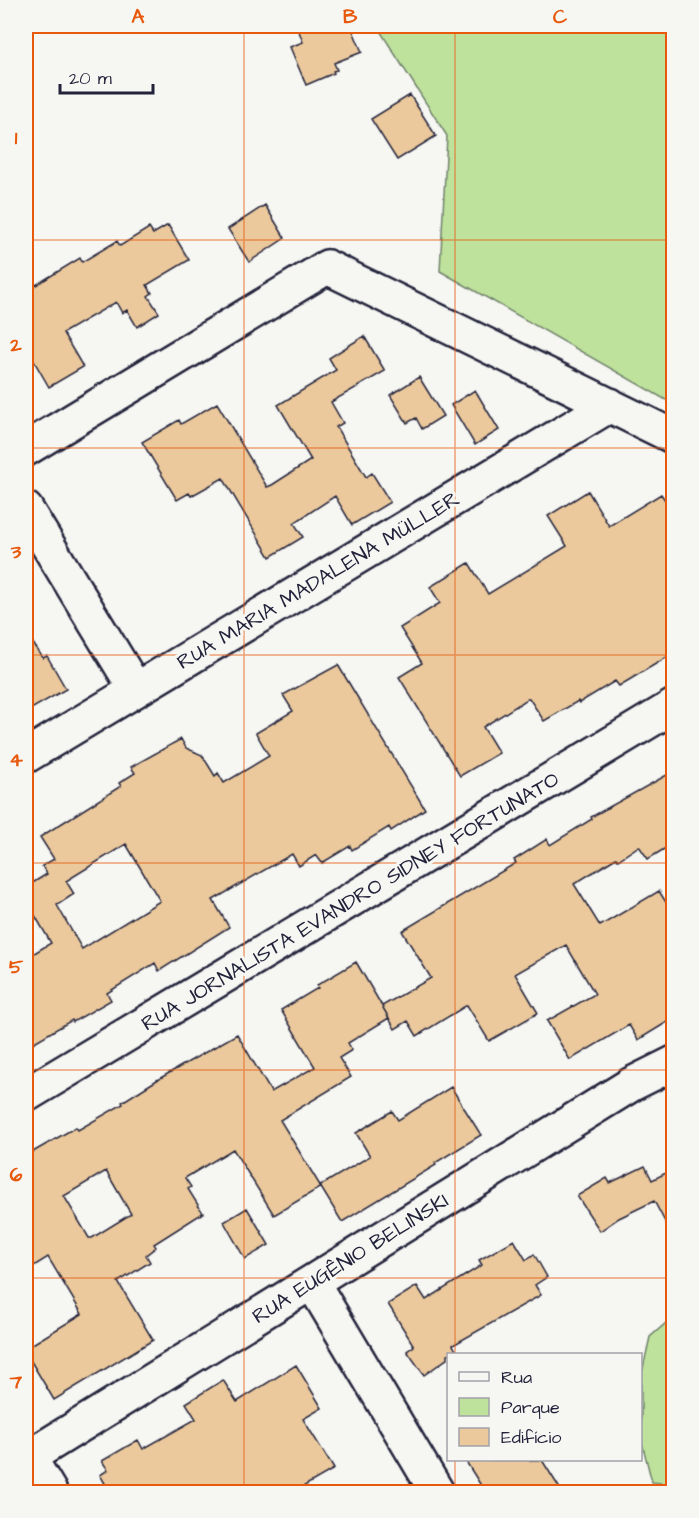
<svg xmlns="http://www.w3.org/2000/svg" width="699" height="1518" font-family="'Architects Daughter',sans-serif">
	<rect width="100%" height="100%" fill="#f6f6f2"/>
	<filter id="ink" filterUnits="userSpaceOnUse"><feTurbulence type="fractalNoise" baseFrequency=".0167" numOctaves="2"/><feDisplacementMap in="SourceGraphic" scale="12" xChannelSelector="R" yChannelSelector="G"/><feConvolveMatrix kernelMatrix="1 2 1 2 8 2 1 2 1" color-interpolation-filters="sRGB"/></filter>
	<g filter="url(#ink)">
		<path fill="#bee29c" stroke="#70826c" stroke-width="1.5" d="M377 26H673V404L440 271 447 136Z
			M673 1317V1484L652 1482 641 1439V1377L650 1337Z"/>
		<path fill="#ebc99c" stroke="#22223b" stroke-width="1.5" fill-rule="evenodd" d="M297 26H351L362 52 334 63 337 70 333 71 334 73 306 85 290 47 303 42Z
			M410 95 436 136 397 160 371 119Z
			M265 205 285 238 249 262 228 229Z
			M168 225 189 260 147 285 152 293 148 296 159 313 137 327 127 310 122 313 116 302 63 333 83 367 49 387 26 347V291L80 258 82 262 117 241 120 246 149 228 153 234Z
			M364 336 385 371 331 402 343 423 336 427 366 477 372 473 390 502 352 525 335 496 294 523 303 537 270 557 223 478 191 496 189 493 177 500 142 442 179 420 181 424 217 403 267 487 272 485 311 460 278 405 336 370 329 358Z
			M419 377 443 416 422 429 416 418 407 423 390 395Z
			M475 390 499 430 475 445 451 405Z
			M588 491 609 526 661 494 674 513V653L619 686 615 681 579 703 578 701 544 721 529 698 483 727 499 753 460 776 399 677 422 663 400 628 440 603 430 587 469 563 488 594 567 546 548 516Z
			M26 633 43 658 47 656 66 689 26 712Z
			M338 665 425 809 391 831 389 827 352 850 350 846 322 863 316 855 299 866 292 854 213 900 229 927 159 971 155 963 107 993 111 1000 73 1022 72 1020 26 1047V958L51 943 26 900V887L47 874 42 866 54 859 40 837 121 786 119 783 135 773 131 767 181 739 186 748 202 755 215 776 218 773 224 783 269 756 256 733 293 711 283 695ZM126 844 160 901 82 949 57 905 74 894 66 881Z
			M674 771V843L648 859 639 846 618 860 616 858 574 884 600 926 659 891 674 915V1018L638 1040 629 1025 570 1060 547 1021 595 994 566 945 515 974 538 1013 489 1041 467 1005 417 1036 408 1021 395 1029 382 1006 431 978 402 931 516 863 514 860 547 839 550 845 592 819 591 817Z
			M356 962 389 1018 348 1043 352 1050 339 1058 351 1077 280 1120 321 1187 274 1215 233 1149 185 1178 191 1187 188 1189 203 1213 154 1244 156 1247 146 1255 150 1262 118 1282 153 1340 54 1400 26 1353V1348L82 1314 48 1257 26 1271V1156L76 1127 78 1130 123 1104 122 1102 157 1080 237 1034 271 1092 315 1067 281 1010 318 988 317 985ZM106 1171 131 1214 92 1238H89L64 1196Z
			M451 1087 481 1135 435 1163 436 1165 342 1222 320 1186 370 1156 356 1133 392 1111 398 1120Z
			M645 1166 652 1180 674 1169V1239L654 1201 619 1218 600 1231 577 1196 607 1178 610 1183Z
			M247 1208 269 1245 245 1259 224 1222Z
			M514 1240 526 1260 534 1254 547 1277 535 1285 541 1295 453 1345 457 1352 448 1354V1358L424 1375 407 1351 414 1346 388 1304 417 1286 426 1300 482 1265 479 1260Z
			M296 1365 322 1408 303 1419 334 1469 294 1492H207L202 1485 185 1492H110L100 1475 108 1470 102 1461 138 1440 143 1449 196 1419 186 1403 223 1380 237 1402Z
			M465 1460H542L562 1492H485Z"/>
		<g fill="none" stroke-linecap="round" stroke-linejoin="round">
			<defs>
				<path id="minor" d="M26 449 327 267 674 437
					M26 509 136 690
					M26 756 610 405
					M26 1095 674 706
					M312 1282 437 1492
					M29 1457 632 1084 674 1063"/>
				<path id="secondary" d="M26 1452 50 1492"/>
			</defs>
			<use href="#minor" stroke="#22223b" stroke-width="38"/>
			<use href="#secondary" stroke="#22223b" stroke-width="38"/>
			<use href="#minor" stroke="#f6f6f2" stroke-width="33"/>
			<use href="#secondary" stroke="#f6f6f2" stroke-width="33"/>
		</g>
	</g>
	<path fill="none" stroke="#e8590c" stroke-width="1.5" stroke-opacity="0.55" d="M244 26V1492M455 26V1354M26 240H674M26 448H674M26 655H674M26 863H674M26 1070H674M26 1278H674M455 1460V1492"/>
	<g text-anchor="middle" stroke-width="6" stroke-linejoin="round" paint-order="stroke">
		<g font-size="21" fill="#22223b" stroke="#f6f6f2">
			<text transform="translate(318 580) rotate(-31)" y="7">RUA MARIA MADALENA MÜLLER</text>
			<text transform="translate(350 901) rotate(-31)" y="7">RUA JORNALISTA EVANDRO SIDNEY FORTUNATO</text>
			<text transform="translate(350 1258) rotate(-32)" y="7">RUA EUGÊNIO BELINSKI</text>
		</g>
	</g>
	<rect width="699" height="1518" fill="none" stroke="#f6f6f2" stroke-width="66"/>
	<rect x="447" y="1353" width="195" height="108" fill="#f6f6f2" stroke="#a1a1a9" stroke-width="1.5"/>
	<rect x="459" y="1372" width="30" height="9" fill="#f6f6f2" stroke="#a1a1a9" stroke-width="1.5"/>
	<text x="501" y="1383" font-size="18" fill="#22223b">Rua</text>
	<rect x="459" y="1398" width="30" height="18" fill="#bee29c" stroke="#a1a1a9" stroke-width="1.5"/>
	<text x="501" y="1413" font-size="18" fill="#22223b">Parque</text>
	<rect x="459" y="1428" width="30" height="18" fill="#ebc99c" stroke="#a1a1a9" stroke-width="1.5"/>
	<text x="501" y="1443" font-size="18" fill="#22223b">Edifício</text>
	<path d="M60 84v9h93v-9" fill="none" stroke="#22223b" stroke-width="3"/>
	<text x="69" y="84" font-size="18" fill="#22223b" stroke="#f6f6f2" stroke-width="4.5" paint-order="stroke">20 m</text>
	<rect x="33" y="33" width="633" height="1452" fill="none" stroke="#e8590c" stroke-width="2"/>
	<g font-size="20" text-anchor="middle" font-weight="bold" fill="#e8590c">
		<text x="138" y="23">A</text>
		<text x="350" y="23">B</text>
		<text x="560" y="23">C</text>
		<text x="16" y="144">1</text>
		<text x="16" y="351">2</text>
		<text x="16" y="558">3</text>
		<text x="16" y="766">4</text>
		<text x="16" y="973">5</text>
		<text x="16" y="1181">6</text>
		<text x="16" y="1388">7</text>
	</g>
</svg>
